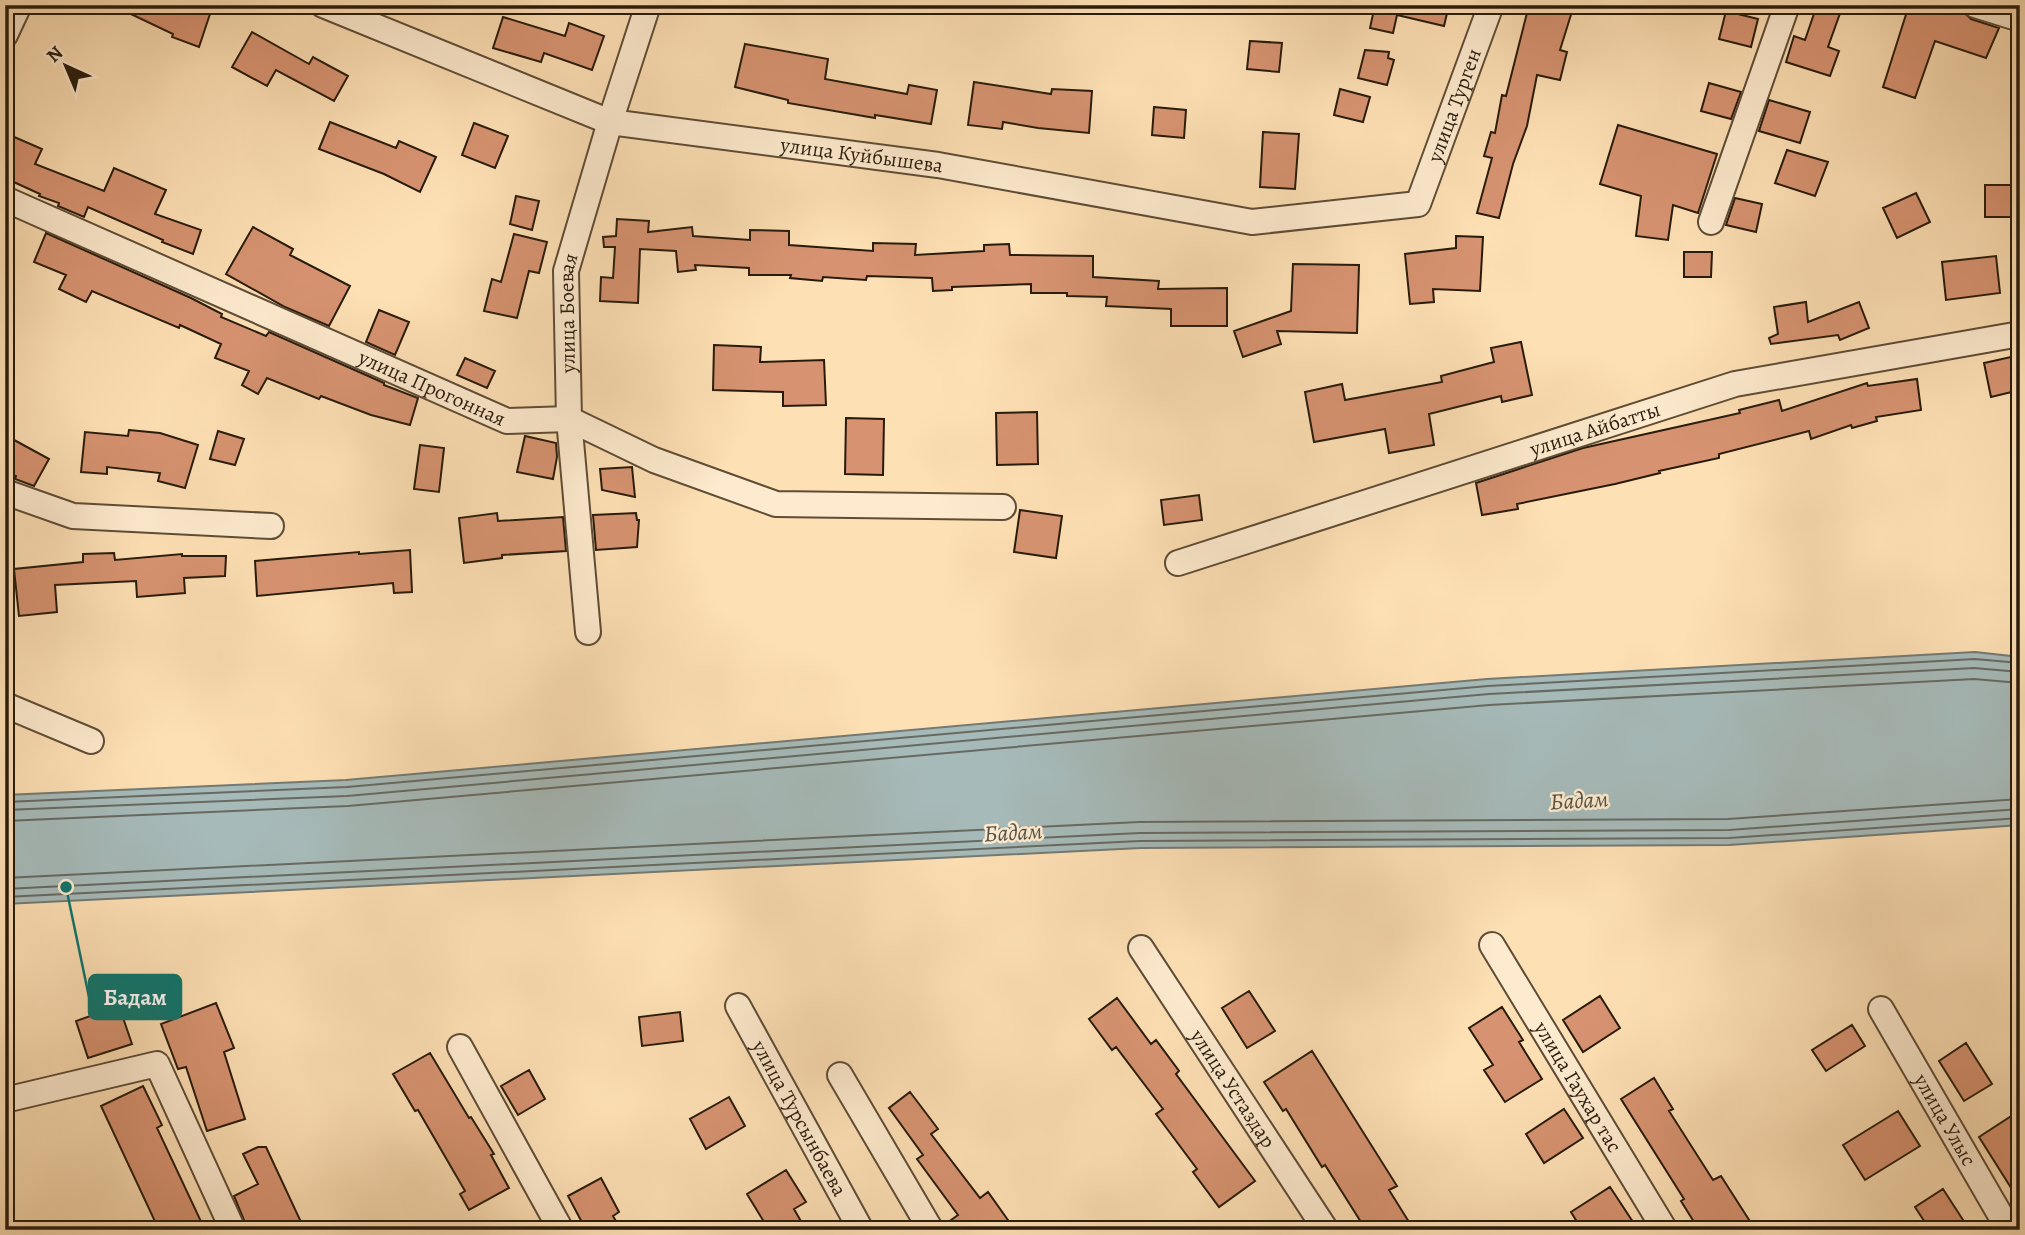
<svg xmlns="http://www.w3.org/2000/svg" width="2025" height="1235" font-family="Alegreya,serif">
	<rect width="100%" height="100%" fill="#fee0b5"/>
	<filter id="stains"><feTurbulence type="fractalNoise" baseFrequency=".00286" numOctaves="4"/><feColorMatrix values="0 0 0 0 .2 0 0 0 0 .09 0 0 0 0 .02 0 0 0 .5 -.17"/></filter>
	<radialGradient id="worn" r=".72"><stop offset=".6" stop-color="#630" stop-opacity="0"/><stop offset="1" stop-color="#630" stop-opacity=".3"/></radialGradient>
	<path fill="#a6bab9" stroke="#747a74" stroke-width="2" d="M1975 652 2020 657V825L1729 845 1141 848 5 904V795L346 780 1487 679Z"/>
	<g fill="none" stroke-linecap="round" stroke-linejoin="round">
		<path stroke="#676a62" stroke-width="2" d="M5 802 347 787 1488 686 1975 659 2020 663
			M5 810 347 796 1489 694 1974 668 2020 672
			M5 821 348 806 1489 705 1974 679 2020 683
			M5 878 1139 822 1728 819 2020 799
			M5 889 1140 833 1729 830 2020 809
			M5 897 1140 841 1729 838 2020 818"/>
	</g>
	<path fill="#d79371" stroke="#281b0c" stroke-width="2" d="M112 5H183L210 14 199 47 172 37 173 34Z
		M1375 5H1449L1444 26 1397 15 1393 33 1370 28Z
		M1529 5H1574L1560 50 1567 52 1560 80 1537 75 1527 126 1513 164 1499 218 1477 213 1492 158 1484 156 1491 132 1495 133 1502 95 1506 96Z
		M1817 5H1843L1828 47 1839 51 1830 76 1786 62 1794 36 1805 40Z
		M1909 5H1945L1961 9 1971 19 1999 28 1986 58 1935 41 1915 98 1883 87Z
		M1726 11 1758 19 1751 47 1719 39Z
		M503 17 565 36 569 23 604 36 592 70 544 53 541 62 493 48Z
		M252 32 309 64 313 57 348 76 334 101 276 70 267 86 232 67Z
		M1250 41 1282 43 1279 72 1247 69Z
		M745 44 828 59 825 79 907 94 909 85 937 90 931 124 875 115V118L788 103V100L735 87Z
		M1365 50 1389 52 1388 58 1394 60 1387 85 1358 78Z
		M974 82 1051 94 1052 89 1092 91 1089 133 1038 128 1003 122 1002 129 968 125Z
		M1709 83 1741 92 1731 119 1701 111Z
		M1340 89 1370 97 1363 122 1334 115Z
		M1769 100 1810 112 1800 143 1759 131Z
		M1154 107 1186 110 1184 138 1152 135Z
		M330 122 396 148 399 141 436 157 420 192 384 174 319 149Z
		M474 123 508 136 495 168 462 155Z
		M1618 125 1717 154 1698 213 1673 205 1668 240 1636 236 1641 196 1600 184Z
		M1263 132 1299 134 1295 189 1260 187Z
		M5 133 42 149 35 164 104 191 114 168 166 190 155 214 201 230 193 254 162 242 163 240 88 207 84 217 58 206 59 203 39 196 40 194 5 178Z
		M1787 150 1828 162 1815 196 1775 183Z
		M1985 185H2020V217H1985Z
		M1916 193 1930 222 1897 238 1883 208Z
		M516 196 539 201 532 230 510 224Z
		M1735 198 1762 204 1756 232 1726 225Z
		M617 219 649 221 648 232 692 227 693 236 750 240V230L789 231V245L873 251V243L916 244 915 255 984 251V245L1009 244 1010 255 1093 256V277L1159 281 1158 289 1227 288V326H1171V309L1106 306 1107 297 1067 296V293H1031V284L952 287V290L933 291 932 278 867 276 866 280 823 277 822 281 790 278 791 275H749V268L695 265 696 270 678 272 676 251 640 249 638 303 600 301 601 277 613 278 615 247H604L603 237 616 236Z
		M253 227 293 249 290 255 350 286 329 326 285 307 226 274Z
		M46 233 191 298 222 314 221 317 266 336 269 332 384 383V385L418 398 410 425 371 415 321 396 319 399 267 378 258 394 242 385 249 371 215 358 221 344 180 325 179 328 92 291 86 302 59 289 66 275 34 262Z
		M514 234 547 242 539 273 529 271 517 318 484 311 492 279 501 282Z
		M1456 236 1483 237 1480 291 1433 289 1434 302 1410 304 1405 254 1456 248Z
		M1684 252H1712L1711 277H1684Z
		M1996 256 2000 293 1946 300 1942 262Z
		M1293 264 1359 265 1357 333 1277 331 1281 344 1243 357 1234 331 1291 311Z
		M1806 302 1808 322 1859 302 1869 328 1840 340 1838 335 1771 344 1769 338 1778 334 1774 307Z
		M379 310 409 322 395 355 366 342Z
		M1521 342 1532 395 1502 402 1501 396 1429 414 1434 445 1389 453 1385 429 1314 442 1305 392 1342 384 1345 400 1442 382 1441 376 1494 362 1491 348Z
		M714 345 761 347 760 362 824 360 826 405 783 406V392L713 390Z
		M2020 355V390L1991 397 1984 363Z
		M465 358 495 371 487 388 457 375Z
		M1917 379 1921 410 1876 417 1877 421 1852 428 1851 425 1811 439 1809 431 1719 454V458L1659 471 1660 473 1615 484 1517 504 1518 509 1482 515 1476 483 1583 448 1740 413 1739 410 1779 400 1782 411 1867 383 1868 386Z
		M1037 412 1038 464 997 465 996 413Z
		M846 418 884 419 883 475 845 474Z
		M129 430 160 433 198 445 185 488 158 481 160 473 107 467V474L81 472 85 432 128 436Z
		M218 431 244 439 235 465 210 459Z
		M5 435 49 459 34 486 15 479 16 476 5 472Z
		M525 436 556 443 557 457 553 479 517 472Z
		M420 445 444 448 439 492 414 489Z
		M632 467 635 497 602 490 600 469Z
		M1199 495 1202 520 1164 525 1161 500Z
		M1020 510 1062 516 1056 558 1014 552Z
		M497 513 498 521 563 517 566 551 502 555V558L464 563 459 518Z
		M636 513 637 520H639L637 547 596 550 593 515Z
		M410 550 412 592 394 593 393 583 257 596 255 561 359 552V554Z
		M114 553 115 560 182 554V556H226L225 576 184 578 185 593 137 597 136 581 55 585 57 612 19 616 14 569 83 562V554Z
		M1249 991 1275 1031 1247 1048 1222 1008Z
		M1600 996 1620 1028 1583 1052 1563 1020Z
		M1117 998 1151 1044 1156 1040 1179 1071 1176 1074 1255 1181 1219 1207 1193 1172 1197 1169 1156 1114 1163 1109 1116 1047 1112 1050 1089 1019Z
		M216 1003 234 1048 224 1052 245 1119 207 1131 186 1067 178 1069 161 1024Z
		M119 1006 132 1044 88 1058 76 1021Z
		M1502 1007 1523 1040 1519 1042 1542 1079 1505 1102 1484 1070 1493 1065 1469 1028Z
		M680 1012 683 1041 642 1046 639 1017Z
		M1852 1025 1865 1046 1826 1071 1812 1050Z
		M1966 1043 1992 1084 1964 1101 1939 1061Z
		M1312 1051 1397 1186 1389 1190 1414 1230H1366L1325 1165 1322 1167 1286 1109 1283 1111 1264 1082Z
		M430 1053 469 1118 471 1117 494 1154 491 1155 509 1188 469 1210 460 1194 465 1191 418 1110 415 1111 393 1074Z
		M529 1070 545 1099 518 1115 501 1086Z
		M1654 1078 1673 1109 1669 1111 1713 1180 1721 1176 1751 1223 1740 1230H1699L1681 1201 1684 1199 1621 1099Z
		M143 1086 162 1125 157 1128 205 1230H159L101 1106Z
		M910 1092 938 1129 931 1134 980 1198 988 1192 1015 1230H946L944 1225 958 1215 917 1159 923 1155 889 1108Z
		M729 1097 745 1126 706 1149 690 1119Z
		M1564 1109 1583 1138 1544 1163 1526 1134Z
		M1898 1111 1920 1146 1865 1180 1843 1145Z
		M2013 1115 2020 1126V1202L1979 1137Z
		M258 1147H266L301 1222 286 1230H248L234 1196 258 1184 243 1154Z
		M786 1170 806 1202 794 1209 806 1230H769L747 1194Z
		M601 1178 619 1212 613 1216 621 1230H586L568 1196Z
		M1610 1187 1633 1222 1620 1230H1582L1571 1212Z
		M1943 1189 1965 1223 1955 1230H1930L1915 1207Z"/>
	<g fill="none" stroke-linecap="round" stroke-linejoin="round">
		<defs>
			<g id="minor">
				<path id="s1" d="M323 5 610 122 938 165 1252 222 1418 204 1491 5"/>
				<path d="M1975 5 2020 19"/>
				<path d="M5 35 19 5"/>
				<path id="s2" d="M5 199 507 421 569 419 654 460 776 504 1003 507"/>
				<path d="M1711 222 1787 5"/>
				<path d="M5 492 73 516 271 526"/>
				<path id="s3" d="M1178 563 1735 384 2020 334"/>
				<path id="s4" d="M588 632 569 419 566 271 610 122 648 5"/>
				<path d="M5 705 91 741"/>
				<path id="s5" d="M1492 945 1665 1230"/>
				<path id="s6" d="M1141 948 1326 1230"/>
				<path id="s7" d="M738 1006 861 1230"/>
				<path id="s8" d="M1881 1009 2009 1230"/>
				<path d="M460 1047 561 1230"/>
				<path d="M840 1075 931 1230"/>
				<path d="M5 1100 157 1064 233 1230"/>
			</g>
		</defs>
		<use href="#minor" stroke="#5e4c36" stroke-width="28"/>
		<use href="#minor" stroke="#feebcf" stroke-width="24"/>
	</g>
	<g text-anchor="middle" stroke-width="5" stroke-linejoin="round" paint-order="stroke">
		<g font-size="21" fill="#281b0c" stroke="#feebcf">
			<text dy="7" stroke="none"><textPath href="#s1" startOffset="1232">улица Турген</textPath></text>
			<text dy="7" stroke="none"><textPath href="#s1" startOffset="564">улица Куйбышева</textPath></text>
			<text dy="7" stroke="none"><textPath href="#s4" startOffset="320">улица Боевая</textPath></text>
			<text dy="7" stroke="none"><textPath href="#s2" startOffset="467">улица Прогонная</textPath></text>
			<text dy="7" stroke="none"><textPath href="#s3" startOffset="438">улица Айбатты</textPath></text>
			<text dy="7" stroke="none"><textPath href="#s5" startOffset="166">улица Гаухар тас</textPath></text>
			<text dy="7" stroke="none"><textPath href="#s6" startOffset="168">улица Устаздар</textPath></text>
			<text dy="7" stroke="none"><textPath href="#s7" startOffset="128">улица Турсынбаева</textPath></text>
			<text dy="7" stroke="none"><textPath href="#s8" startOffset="128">улица Улыс</textPath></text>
		</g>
		<g font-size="23" font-style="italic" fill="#545349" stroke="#feebcf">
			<text transform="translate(1579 800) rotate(-3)" y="8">Бадам</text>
			<text transform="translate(1013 832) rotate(-3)" y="8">Бадам</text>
		</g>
	</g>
	<path fill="none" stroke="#0f766e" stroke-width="2.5" d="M66 887L89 997"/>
	<circle fill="#0f766e" stroke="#feebcf" stroke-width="2.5" cx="66" cy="887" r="7"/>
	<rect fill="#0f766e" stroke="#0f766e" stroke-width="2.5" x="89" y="975" width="92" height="44" rx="7"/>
	<g font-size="23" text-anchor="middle" font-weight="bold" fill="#fff">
		<text x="135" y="1005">Бадам</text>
	</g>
	<rect width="2025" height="1235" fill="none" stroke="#fee0b5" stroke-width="28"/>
	<rect x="7" y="7" width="2011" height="1221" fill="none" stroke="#281b0c" stroke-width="3.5"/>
	<rect x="14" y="14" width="1997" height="1207" fill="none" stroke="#281b0c" stroke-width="2"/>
	<g transform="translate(66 66) rotate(316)" stroke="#feebcf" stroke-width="5" paint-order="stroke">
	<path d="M0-5L12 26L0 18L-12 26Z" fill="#281b0c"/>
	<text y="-10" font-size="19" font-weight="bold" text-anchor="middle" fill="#281b0c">N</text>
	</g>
	<rect width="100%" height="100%" filter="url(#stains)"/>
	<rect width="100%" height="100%" fill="url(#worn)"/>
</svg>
